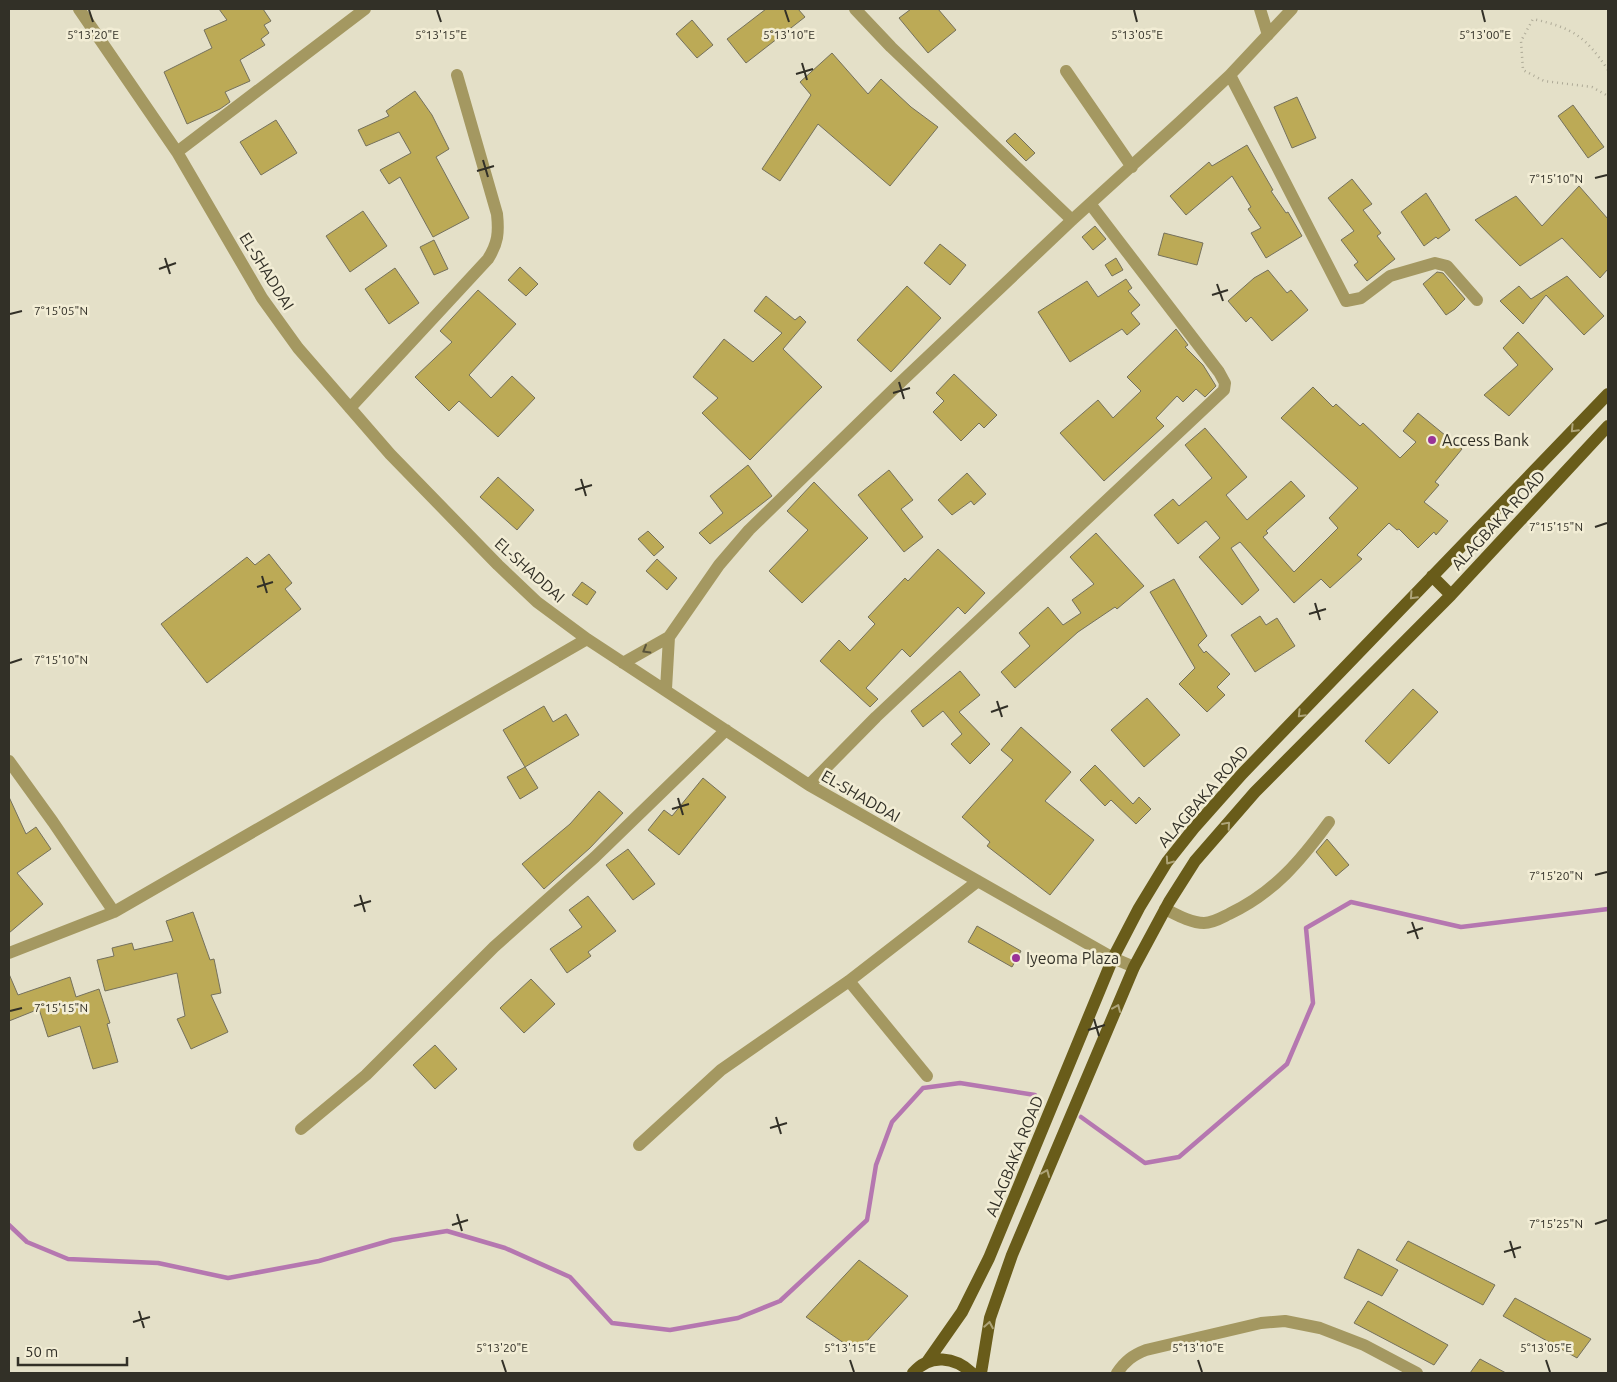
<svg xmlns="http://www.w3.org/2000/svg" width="1617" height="1382" font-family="Ubuntu,sans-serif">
	<rect width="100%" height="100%" fill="#e4e0c8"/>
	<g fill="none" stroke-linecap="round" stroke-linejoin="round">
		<path stroke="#b577b0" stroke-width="4.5" d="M1081 1117 1145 1163 1179 1157 1287 1064 1313 1003 1306 928 1351 902 1461 927 1608 909
			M9 1225 27 1242 68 1259 158 1263 228 1278 319 1261 392 1240 447 1231 505 1248 570 1277 612 1323 670 1330 738 1318 780 1301 867 1220 876 1165 892 1122 923 1088 960 1083 1035 1095"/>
	</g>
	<path fill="#bcaa56" stroke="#75715c" d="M219 9H263L271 21 264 25 269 33 261 39 265 45 240 60 250 81 225 92 230 102 220 109 187 124 164 72 212 48 204 30 227 20Z
		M766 9H798L805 17 746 63 727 39Z
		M911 9H938L956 30 928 53 899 18Z
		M692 20 713 45 697 58 676 34Z
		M832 53 868 94 881 79 911 107 938 127 890 186 818 124 780 181 762 169 811 95 800 82Z
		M415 91 432 115 449 149 436 157 469 218 433 237 400 177 389 184 380 170 411 153 399 132 366 146 358 130 389 116 386 111Z
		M1297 97 1316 138 1292 148 1274 107Z
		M1573 105 1604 147 1588 158 1558 116Z
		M276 120 297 153 261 175 240 142Z
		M1015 133 1035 153 1026 161 1006 141Z
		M1247 145 1273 190 1271 191 1286 213 1288 212 1302 236 1266 258 1251 233 1261 228 1248 209 1251 207 1232 176 1186 215 1170 196 1209 162 1212 166Z
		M1352 179 1372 204 1363 210 1381 233 1377 236 1395 259 1367 281 1354 265 1358 262 1341 240 1354 231 1328 198Z
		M1579 186 1608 219V269L1600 278 1562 238 1520 266 1475 220 1516 196 1542 226Z
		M1426 193 1450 230 1438 239 1436 237 1424 246 1401 212Z
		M363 211 387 246 350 272 326 236Z
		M1095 226 1106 239 1093 250 1082 237Z
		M1164 233 1203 243 1197 265 1158 255Z
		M434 240 448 269 434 275 420 247Z
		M940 244 966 265 950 285 924 263Z
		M1116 258 1123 270 1112 276 1105 265Z
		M520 267 538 284 526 296 508 280Z
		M395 268 419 303 389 324 365 289Z
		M1268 270 1287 293 1291 290 1308 310 1272 341 1251 317 1246 322 1228 301 1254 278Z
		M1437 272 1443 273 1465 299 1455 309 1446 315 1423 284Z
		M1567 276 1604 316 1584 335 1546 295 1523 324 1500 301 1519 286 1531 299Z
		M1126 279 1132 288 1128 291 1140 305 1131 313 1140 324 1127 335 1122 329 1070 362 1038 312 1087 281 1098 297Z
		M907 286 941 318 891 372 857 340Z
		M478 290 516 324 469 375 491 398 512 376 535 398 498 437 459 401 449 411 415 377 452 342 440 331Z
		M766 296 795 320 800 316 806 322 783 349 822 387 750 460 702 413 718 398 693 377 724 339 753 362 782 333 754 311Z
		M1176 329 1188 345 1185 347 1203 365 1216 386 1205 397 1196 389 1183 402 1177 396 1156 418 1164 426 1104 481 1060 433 1098 400 1113 418 1141 391 1127 377Z
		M1518 332 1553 369 1509 416 1484 395 1518 365 1503 348Z
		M954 374 997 415 984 428 979 423 961 441 933 412 944 401 936 393Z
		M1313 387 1333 407 1336 404 1360 426 1363 423 1400 458 1416 442 1403 431 1418 413 1462 449 1435 482 1439 485 1424 502 1448 521 1436 535 1434 532 1418 548 1399 529 1397 530 1389 523 1357 555 1362 559 1330 588 1321 579 1294 603 1240 542 1231 548 1259 590 1242 605 1199 557 1220 538 1206 521 1178 544 1154 515 1173 499 1179 506 1212 478 1185 445 1205 428 1247 477 1226 495 1247 520 1291 481 1305 496 1266 531 1268 533 1263 537 1294 572 1338 528 1329 518 1358 488 1281 418Z
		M748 465 772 496 710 544 699 533 723 513 710 496Z
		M889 470 913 500 901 509 923 537 904 552 858 495Z
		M967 473 986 494 974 505 971 501 952 515 938 500Z
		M498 477 534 510 517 530 480 497Z
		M814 482 868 538 802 603 769 571 808 530 787 511Z
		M648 531 664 547 654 556 638 539Z
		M1096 533 1144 586 1117 609 1115 607 1078 632 1015 688 1001 672 1030 646 1019 633 1048 607 1063 625 1081 613 1072 600 1094 584 1070 557Z
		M938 549 985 593 965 614 958 607 910 657 902 649 866 688 878 699 870 707 820 661 839 640 850 651 875 624 868 617 905 578 908 581Z
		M269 554 292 583 285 589 301 609 207 683 161 624 247 557 255 565Z
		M657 559 677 578 667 590 646 571Z
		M1174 579 1207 636 1198 645 1204 653 1206 651 1230 674 1217 687 1225 695 1207 712 1179 684 1195 668 1150 592Z
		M582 582 596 592 587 605 572 595Z
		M1260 616 1266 625 1277 618 1295 646 1255 672 1231 635Z
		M960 671 980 695 959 712 990 744 970 764 951 744 962 734 943 711 923 727 911 711Z
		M1413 689 1438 712 1389 764 1365 741Z
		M1147 698 1180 735 1144 767 1111 730Z
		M544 706 553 722 566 714 579 735 525 767 503 730Z
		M1021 727 1071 772 1045 801 1094 840 1050 895 987 846 990 842 962 817 1013 760 1001 750Z
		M1095 765 1133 804 1139 797 1151 809 1136 824 1111 800 1105 806 1080 780Z
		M525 767 538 788 520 799 507 777Z
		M703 778 726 797 679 855 648 830 664 810 672 816Z
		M599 791 623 813 590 848 544 889 522 864 570 824Z
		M9 797 26 834 36 827 51 849 17 873 43 904 9 933Z
		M1327 839 1349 865 1336 876 1316 852Z
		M628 849 655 884 633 900 606 865Z
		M588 896 616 931 588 952 591 956 567 973 550 949 582 927 569 910Z
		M193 912 210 960 214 959 221 993 211 995 228 1032 191 1049 177 1019 185 1016 177 973 105 991 97 960 114 956 112 948 132 943 134 950 173 941 166 921Z
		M977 926 1021 951 1012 967 968 942Z
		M9 974 18 995 70 977 76 997 99 989 110 1023 107 1024 118 1062 93 1069 80 1026 48 1037 39 1009 9 1021Z
		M531 979 555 1004 524 1033 500 1008Z
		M435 1045 457 1069 435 1089 413 1065Z
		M1408 1241 1495 1285 1483 1305 1396 1260Z
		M1358 1249 1398 1270 1382 1296 1344 1278Z
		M859 1260 908 1296 857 1352 806 1317Z
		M1515 1298 1591 1339 1577 1358 1503 1316Z
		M1368 1301 1448 1345 1434 1365 1354 1323Z
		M1480 1359 1506 1373H1470Z"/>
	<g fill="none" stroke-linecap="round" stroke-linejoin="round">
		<path stroke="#aeaa97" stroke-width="2.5" stroke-dasharray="1 4" stroke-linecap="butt" d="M1608 70C1585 36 1573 28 1533 19L1521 41 1523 70 1544 81 1592 87 1608 96"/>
		<path stroke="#a49861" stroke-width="12" d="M79 9 177 152 262 298 298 348 390 454 498 565 537 602 587 639 809 785 1113 958 1134 967
			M855 9 891 47 1072 220
			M1260 9 1268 35
			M1066 71 1132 167
			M1230 75 1346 301 1361 298 1390 276 1435 263 1447 266 1477 300
			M177 152 365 9
			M350 408 488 259C498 243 499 233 497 214L457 75
			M623 663 669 637 719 565 749 530 902 381 1072 220 1181 121 1230 75 1292 9
			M666 689 669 637
			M9 761 53 822 114 912
			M809 785 876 717 1224 390 1225 383 1219 372 1091 205
			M1165 909C1177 915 1191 923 1204 923 1213 923 1221 918 1229 914 1274 893 1301 860 1329 822
			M9 953 114 912 587 639
			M849 981 927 1076
			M301 1129 366 1075 494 947 595 857 726 730
			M639 1145 721 1070 849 981 978 881
			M1117 1373C1125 1361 1133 1355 1146 1350L1261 1323 1285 1321 1320 1328 1364 1345 1417 1373"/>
		<path stroke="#695c1a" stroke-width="12" d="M1432 576 1451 595
			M927 1362 962 1312 989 1258 1113 958 1139 908 1167 862 1194 828 1242 774 1608 394
			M913 1373C930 1353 955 1357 972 1373
			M981 1373 990 1318 1012 1255 1134 967 1169 902 1195 861 1255 792 1451 595 1608 426"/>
	</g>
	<defs><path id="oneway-chevron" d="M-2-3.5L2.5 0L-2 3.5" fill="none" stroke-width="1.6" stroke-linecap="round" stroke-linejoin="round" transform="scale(1.25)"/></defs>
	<g stroke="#aea478">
		<use href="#oneway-chevron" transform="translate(1574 429) rotate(134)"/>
		<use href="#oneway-chevron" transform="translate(1413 596) rotate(133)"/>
		<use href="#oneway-chevron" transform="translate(1301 714) rotate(134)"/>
		<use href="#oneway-chevron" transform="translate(1227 825) rotate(-49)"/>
		<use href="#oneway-chevron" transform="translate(1169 861) rotate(125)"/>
		<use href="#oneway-chevron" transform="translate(1117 1008) rotate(-67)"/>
		<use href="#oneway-chevron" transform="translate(1046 1173) rotate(-67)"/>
		<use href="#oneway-chevron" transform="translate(989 1325) rotate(-80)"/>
	</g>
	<use stroke="#5a543b" href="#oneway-chevron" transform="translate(646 650) rotate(150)"/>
	<path fill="none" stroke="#323027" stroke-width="2" d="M89 10 93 22M437 10 441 22M785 10 789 22M1134 10 1137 22M1482 10 1485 22M802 63 807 80M796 74 813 69M483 160 488 177M477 171 494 166M1595 178 1607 175M165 258 170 274M159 269 176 263M1217 284 1223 301M1212 295 1228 290M10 314 22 311M899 382 904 399M893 393 910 388M581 479 586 496M575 490 592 485M1595 527 1607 523M262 576 267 593M257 587 273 582M1315 603 1320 620M1309 614 1326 609M10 663 22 659M997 701 1002 717M991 712 1008 706M678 798 683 815M672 809 689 804M1595 875 1607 872M360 895 365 912M354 906 371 901M1412 922 1418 939M1407 933 1423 928M10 1011 22 1008M1094 1019 1099 1036M1088 1030 1105 1025M776 1117 781 1134M770 1128 787 1123M457 1214 462 1231M1595 1224 1607 1220M452 1225 468 1220M1510 1241 1515 1258M1504 1252 1521 1247M139 1311 144 1328M133 1322 150 1317M502 1360 506 1372M850 1360 854 1372M1198 1360 1202 1372M1546 1360 1550 1372"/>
	<g fill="#9a3397" stroke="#f2edd5" stroke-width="2">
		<circle cx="1432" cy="440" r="5"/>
		<circle cx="1016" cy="958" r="5"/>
	</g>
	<g text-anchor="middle" stroke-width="5" stroke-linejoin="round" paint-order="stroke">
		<g font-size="16" fill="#323027" stroke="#f2edd5">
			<text transform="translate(267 271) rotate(58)" y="6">EL-SHADDAI</text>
			<text transform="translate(1498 520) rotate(-47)" y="6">ALAGBAKA ROAD</text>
			<text transform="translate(530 570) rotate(42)" y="6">EL-SHADDAI</text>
			<text transform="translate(861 796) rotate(30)" y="6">EL-SHADDAI</text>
			<text transform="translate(1203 796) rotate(-49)" y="6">ALAGBAKA ROAD</text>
			<text transform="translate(1014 1156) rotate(-68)" y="6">ALAGBAKA ROAD</text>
		</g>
		<g font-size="16" fill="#323027" stroke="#f2edd5" text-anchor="start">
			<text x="1442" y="446">Access Bank</text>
			<text x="1026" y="964">Iyeoma Plaza</text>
		</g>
	</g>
	<g font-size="12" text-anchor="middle" fill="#323027" stroke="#f2edd5" stroke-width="5" stroke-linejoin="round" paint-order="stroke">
		<text x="93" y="39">5°13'20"E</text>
		<text x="441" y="39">5°13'15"E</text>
		<text x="789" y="39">5°13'10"E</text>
		<text x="1137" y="39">5°13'05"E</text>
		<text x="1485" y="39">5°13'00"E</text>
		<text x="1556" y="183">7°15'10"N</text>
		<text x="61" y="315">7°15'05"N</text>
		<text x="1556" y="531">7°15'15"N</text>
		<text x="61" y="664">7°15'10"N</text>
		<text x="1556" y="880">7°15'20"N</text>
		<text x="61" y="1012">7°15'15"N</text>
		<text x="1556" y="1228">7°15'25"N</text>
		<text x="502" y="1352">5°13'20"E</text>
		<text x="850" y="1352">5°13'15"E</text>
		<text x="1198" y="1352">5°13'10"E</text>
		<text x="1546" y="1352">5°13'05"E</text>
	</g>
	<rect width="1617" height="1382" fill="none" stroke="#323027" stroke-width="20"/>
	<path d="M18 1357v8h109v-8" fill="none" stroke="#323027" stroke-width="2.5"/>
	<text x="25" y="1357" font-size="15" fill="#323027" stroke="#f2edd5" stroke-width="4" paint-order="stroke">50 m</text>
</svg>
